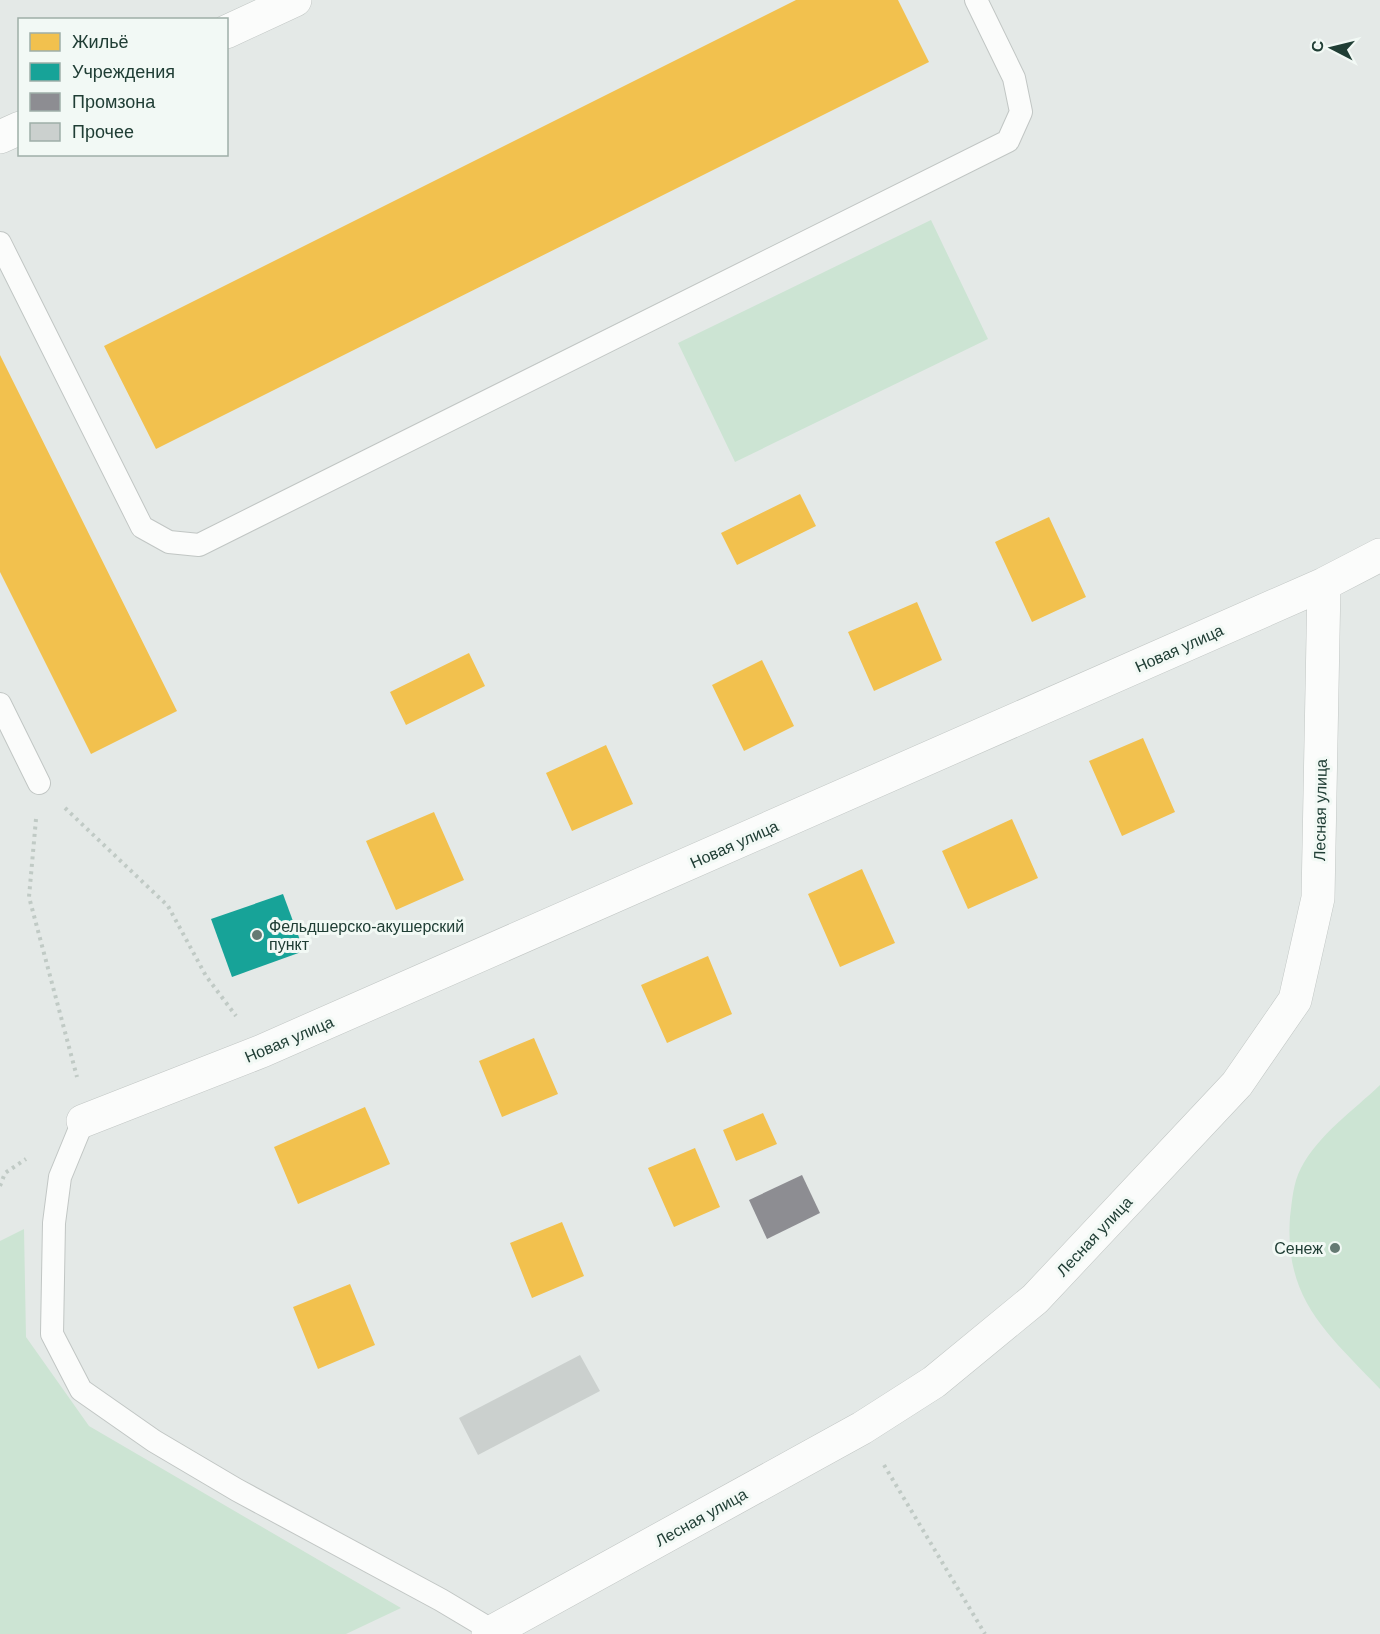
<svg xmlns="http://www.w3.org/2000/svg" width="1380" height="1634" font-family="Helvetica,sans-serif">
	<rect width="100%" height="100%" fill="#e4e9e7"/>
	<path fill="#cce4d3" d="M931 220 988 339 735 462 678 343Z
		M1380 1085V1389C1328 1334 1284 1300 1290 1217 1292 1201 1293 1183 1301 1168 1318 1135 1354 1110 1380 1085Z
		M24 1229 26 1337 89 1426 401 1608 346 1634H0V1241Z"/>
	<path fill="#f2c14e" d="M796 0H898L929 62 156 449 104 346Z
		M0 355 177 711 91 754 0 572Z
		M800 494 816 526 737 565 721 533Z
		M1049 517 1086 597 1032 622 995 542Z
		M917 602 942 660 874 691 848 632Z
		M469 653 485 686 406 725 390 692Z
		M762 660 794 726 744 751 712 685Z
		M1143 738 1175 812 1122 836 1089 761Z
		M606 745 633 804 572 831 546 773Z
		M434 812 464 880 396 910 366 841Z
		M1012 819 1038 878 968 909 942 851Z
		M862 869 895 943 840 967 808 894Z
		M708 956 732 1014 667 1043 641 985Z
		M534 1038 558 1094 502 1117 479 1061Z
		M365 1107 390 1164 298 1204 274 1147Z
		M763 1113 777 1144 736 1161 723 1130Z
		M695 1148 720 1207 674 1227 648 1168Z
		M562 1222 584 1276 532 1298 510 1243Z
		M350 1284 375 1345 318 1369 293 1307Z"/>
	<path fill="#17a398" d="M283 894 304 951 232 977 211 919Z"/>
	<path fill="#8d8d92" d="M802 1175 820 1213 767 1239 749 1200Z"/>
	<path fill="#cbd0ce" d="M580 1355 600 1391 478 1455 459 1418Z"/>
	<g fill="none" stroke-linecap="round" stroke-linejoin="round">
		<defs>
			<path id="lane" d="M0 243 142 527 169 542 199 545 1008 141 1021 112 1014 78 976 0
				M0 704 39 783
				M83 1121 60 1177 54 1223 52 1334 81 1390 154 1441 237 1490 441 1600 493 1631"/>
			<path id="street" d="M226 32 295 0
				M0 137 20 128
				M83 1121 262 1051 1324 584 1380 555
				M488 1634 862 1428 934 1382 1035 1299 1237 1084 1295 1000 1318 898 1324 584"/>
		</defs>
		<use href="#lane" stroke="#c1c6c4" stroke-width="24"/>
		<use href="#street" stroke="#c1c6c4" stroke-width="34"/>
		<path stroke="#c0cac5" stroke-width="4" stroke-dasharray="3 4.5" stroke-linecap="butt" d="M65 808 168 906 206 976 236 1016
			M36 819 29 897 77 1077
			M0 1186 5 1173 26 1159
			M884 1465 985 1634"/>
		<use href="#lane" stroke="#fbfcfb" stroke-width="22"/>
		<use href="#street" stroke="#fbfcfb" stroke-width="33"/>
	</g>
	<g fill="#657a73" stroke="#f2f9f5" stroke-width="2">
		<circle cx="257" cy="935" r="6"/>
		<circle cx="1335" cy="1248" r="6"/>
	</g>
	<g text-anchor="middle" stroke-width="6" stroke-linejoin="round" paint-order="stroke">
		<g font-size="16" fill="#203e35" stroke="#f2f9f5">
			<text transform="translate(1179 648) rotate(-24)" y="6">Новая улица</text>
			<text transform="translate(1320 810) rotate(-89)" y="6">Лесная улица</text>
			<text transform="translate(734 844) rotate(-24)" y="6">Новая улица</text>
			<text transform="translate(289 1039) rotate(-23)" y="6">Новая улица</text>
			<text transform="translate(1094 1236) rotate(-47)" y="6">Лесная улица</text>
			<text transform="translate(701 1517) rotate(-29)" y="6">Лесная улица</text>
		</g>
		<g font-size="16" fill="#203e35" stroke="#f2f9f5" text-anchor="start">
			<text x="269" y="932">Фельдшерско-акушерский<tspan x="269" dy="18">пункт</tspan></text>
			<text x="1323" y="1254" text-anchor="end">Сенеж</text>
		</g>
	</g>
	<rect x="18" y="18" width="210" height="138" fill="#f2f9f5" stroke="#9eaea8" stroke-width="1.5"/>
	<rect x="30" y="33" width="30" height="18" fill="#f2c14e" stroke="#9eaea8" stroke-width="1.5"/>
	<text x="72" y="48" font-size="18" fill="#203e35">Жильё</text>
	<rect x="30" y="63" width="30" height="18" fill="#17a398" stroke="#9eaea8" stroke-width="1.5"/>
	<text x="72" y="78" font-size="18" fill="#203e35">Учреждения</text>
	<rect x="30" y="93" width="30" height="18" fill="#8d8d92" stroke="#9eaea8" stroke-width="1.5"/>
	<text x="72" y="108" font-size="18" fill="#203e35">Промзона</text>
	<rect x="30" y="123" width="30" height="18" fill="#cbd0ce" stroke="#9eaea8" stroke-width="1.5"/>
	<text x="72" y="138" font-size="18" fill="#203e35">Прочее</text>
	<g transform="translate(1332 48) rotate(277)" stroke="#f2f9f5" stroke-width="4.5" paint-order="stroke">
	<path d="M0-4.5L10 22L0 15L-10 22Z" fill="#203e35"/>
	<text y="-9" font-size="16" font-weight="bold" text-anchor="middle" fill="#203e35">С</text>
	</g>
</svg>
